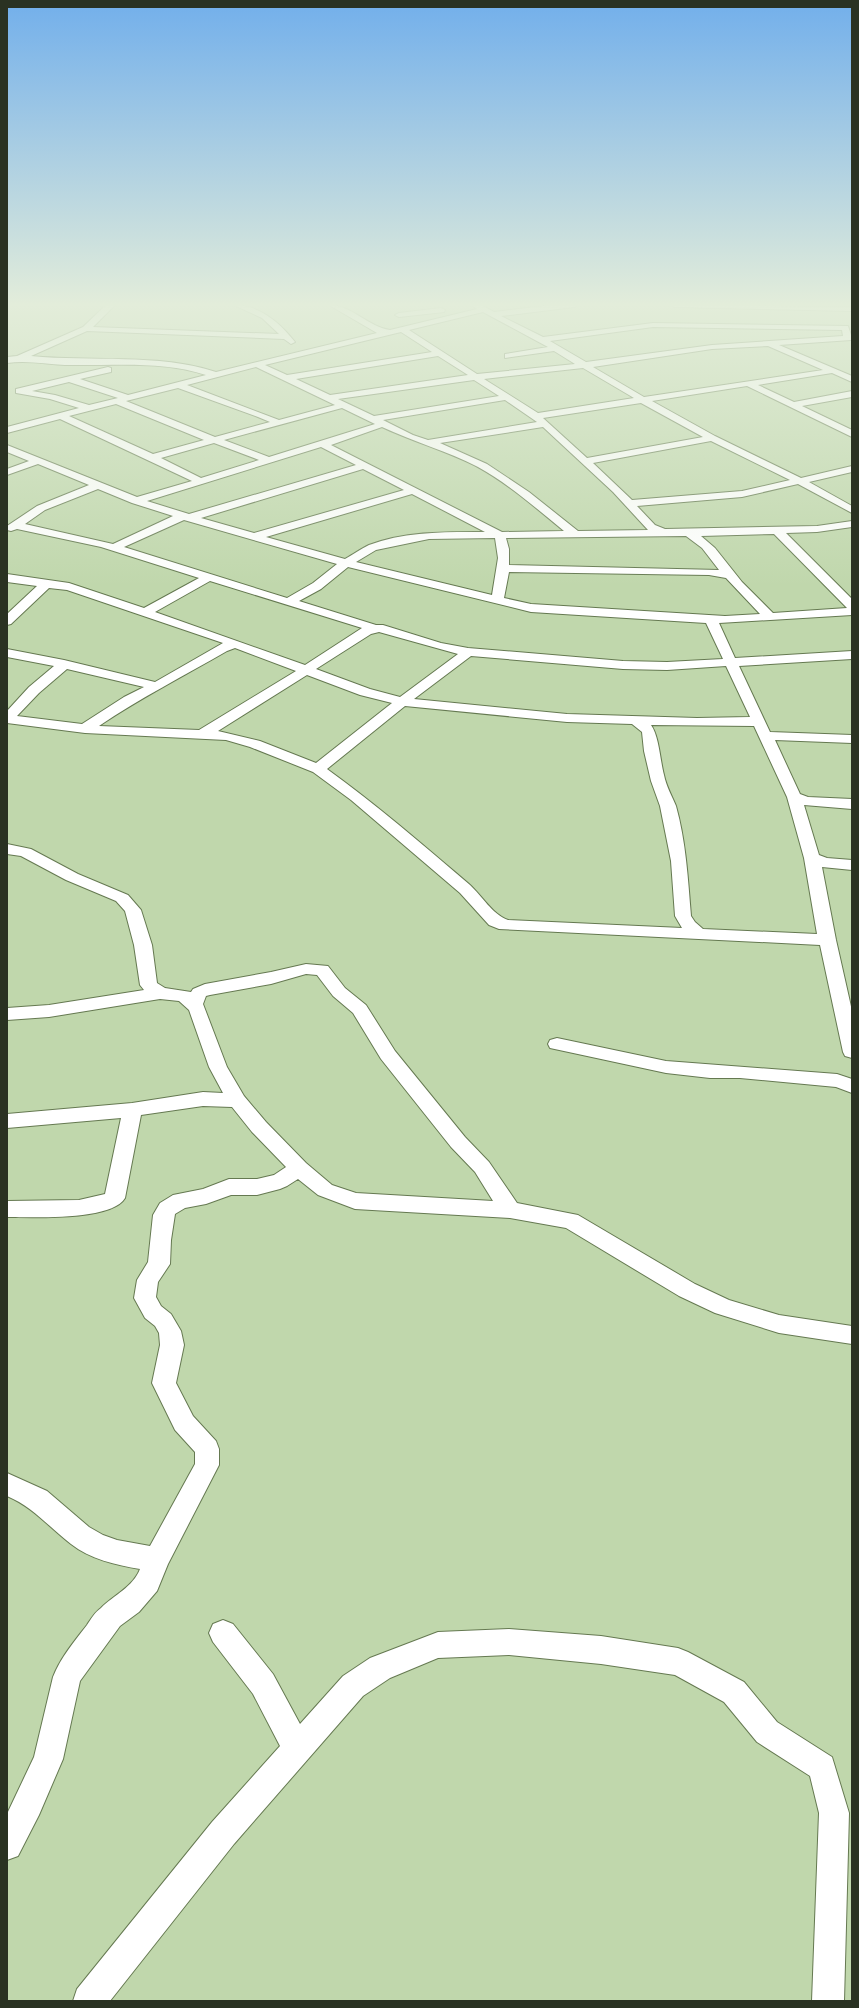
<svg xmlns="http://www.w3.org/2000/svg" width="859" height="2008" font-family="Figtree,sans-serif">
	<rect width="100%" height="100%" fill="#c0d7ac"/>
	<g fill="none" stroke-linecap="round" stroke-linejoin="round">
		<defs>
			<path id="minor" d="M106 305H115L93 327 279 334 262 318 234 305C260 305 280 323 295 342L291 344 284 339 87 331 31 356C91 362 158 353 216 372L377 333 329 305C352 305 368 327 390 330L477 309 471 305H481L494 312 552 305H578L574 307 501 316 543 337 653 323 848 326 852 338 851 340 779 345 852 376V382L832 373 758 385 794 402 852 391V397L802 406 852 430V437L747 386 652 401 715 436 801 478 852 466V472L809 482 852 506V513L798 484 742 497 637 506 655 525 665 529 817 526 852 521V527L817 532 786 533 852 599V615L719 623 735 658 852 651V659L739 666 770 732 852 735V743L775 740 800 794 808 797 852 799V809L804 805 819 855 827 858 852 860V870L822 867 836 940 852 1011V1058L845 1056 843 1052 820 945 499 929 489 925 460 893 351 800 313 772 250 747 226 740 85 733 7 723V711L29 687 54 666 7 657V649L64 660 155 682 223 643 67 590 49 588 11 624 7 625V614L37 586 7 582V574L69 583 144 608 199 578 101 547 17 529 11 531 7 530V526L37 506 89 485 38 464 7 475V469L29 461 7 452V445L137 497 192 481 60 419 7 433V427L79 408 50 399 16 393V389L108 367 111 368V372L80 379 128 395 206 375C162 360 111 366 65 365 45 364 27 360 7 363V357L17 356 83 327ZM483 312 548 347 505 354V358L554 351 575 364 477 374 409 330ZM653 327 842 330 843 336 712 345 586 362 550 341ZM401 332 432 352 287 375 265 365ZM768 346 823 370 644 397 593 367 712 349ZM438 356 468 375 330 395 296 379ZM256 367 335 405 279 420 187 385ZM583 368 634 398 538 413 484 379ZM474 380 499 396 374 416 338 399ZM69 382 118 398 89 405 55 395 32 391ZM178 388 258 417 270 422 215 437 126 401ZM505 400 537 422 428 440 413 435 383 420ZM641 403 703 437 587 458 543 418ZM116 404 204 440 153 454 69 416ZM342 408 375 424 269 457 224 440ZM382 427C414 442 447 451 478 467 509 484 537 509 564 531L502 532 331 445ZM543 427 613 492 648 530 578 531 529 492 487 464 440 443ZM711 441 790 480 742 491 632 500 593 463ZM214 443 259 460 201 478 161 458ZM321 447 356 465 189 514 147 501ZM363 469 404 490 254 533 201 518ZM98 489 132 503 173 516 113 544 25 524 45 510ZM412 494 485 532C447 532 406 531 369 545 361 549 352 555 345 559L266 537ZM184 520 337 564 313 583 287 598 124 547ZM774 534 847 608 773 613 742 582 715 548 701 536ZM686 536 702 548 719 570 509 565V549L506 538ZM495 538 498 558 492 595 356 562 376 550 429 539ZM348 567 531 612 706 623 723 659 667 662 623 661 468 648 441 643 383 625H376L299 601 321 589ZM509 572 709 575 726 578 760 614 725 616 531 604 504 598ZM210 581 362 628 305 665 155 612ZM379 632 458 654 400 697 370 689 316 669 371 634ZM235 648 296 671 199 730 99 726C140 698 184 676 227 651ZM471 656 623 669 667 670 726 666 750 717 697 718 567 714 414 699ZM67 669 144 687 124 697 82 724 17 716 39 693ZM307 675 360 695 392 703 316 763 260 741 218 731ZM405 706 567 722 632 724 642 732 644 751 651 781 660 806 671 861 675 916 682 928 508 920C492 914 482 896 470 885 423 845 377 805 327 769ZM651 725 754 726 787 797 804 858 817 934 703 929 695 922 691 916C688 879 686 842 676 806 672 796 666 786 664 775 660 760 659 736 651 725Z
				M671 305 852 307V311L675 307Z
				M441 308 445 310 444 312 399 317 395 315 399 313Z
				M7 844 31 849 78 874 128 895 141 910 152 945 157 983 165 988 191 992 193 989 205 984 271 972 306 964 328 966 345 988 366 1005 395 1051 465 1137 489 1162 517 1203 578 1215 695 1284 729 1300 779 1315 852 1326V1344L779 1333 715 1313 679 1296 566 1228 510 1218 355 1209 318 1195 298 1179 287 1186 280 1189 257 1195H231L206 1204 185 1208 175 1214 171 1240 170 1264 158 1282 156 1297 161 1306 171 1314 181 1331 184 1345 176 1383 193 1416 216 1441 219 1449V1465L168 1564 157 1591 139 1612 120 1626 80 1681 63 1759 39 1815 18 1856 7 1860V1814L34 1757 53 1677C61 1657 74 1642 87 1625 91 1619 95 1612 101 1608 114 1595 133 1587 140 1569 116 1565 90 1559 71 1544 49 1527 33 1507 7 1496V1473L47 1491 89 1527 103 1535 117 1540 150 1546 195 1464V1452L175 1430 152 1383 160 1345 159 1333 155 1326 145 1318 134 1298 137 1280 148 1262 153 1215 160 1203 173 1195 203 1189 229 1179H257L274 1175 286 1167 252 1132 232 1107 203 1106 141 1115 125 1198C112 1221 32 1217 7 1217V1201L79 1200 105 1194 121 1118 7 1128V1114L132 1103 203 1092 223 1093 209 1067 189 1010 179 1001 160 999 49 1017 7 1020V1008L49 1005 144 990 140 985 134 945 125 911 116 901 66 880 21 856 7 854ZM306 974 317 975 333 996 353 1013 381 1059 451 1147 475 1172 493 1201 356 1193 332 1185 306 1163 266 1122 244 1096 227 1067 203 1004 206 996 210 995 271 984Z
				M557 1038 666 1061 837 1074 852 1079V1093L836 1087 740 1078H710L666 1073 550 1048 548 1044 550 1040Z
				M223 1620 233 1624 273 1674 300 1724 343 1676 370 1658 438 1632 509 1629 601 1636 678 1648 688 1652 744 1682 777 1722 832 1757 849 1813 844 2001H812L819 1813 810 1776 757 1742 724 1702 675 1675 601 1664 509 1655 438 1658 390 1678 363 1696 234 1844 110 2001H73L77 1989 212 1822 280 1746 253 1694 213 1642 209 1633 213 1624Z"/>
		</defs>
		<use href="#minor" stroke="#657951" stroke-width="2"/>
		<use href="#minor" fill="#fff" fill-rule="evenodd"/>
	</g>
	<linearGradient id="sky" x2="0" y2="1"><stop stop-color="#72afeb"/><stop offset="0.52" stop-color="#e3edda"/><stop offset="1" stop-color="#e3edda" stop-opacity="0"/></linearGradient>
	<rect width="859" height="586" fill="url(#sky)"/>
	<rect width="859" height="2008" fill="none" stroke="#2a3222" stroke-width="16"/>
</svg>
